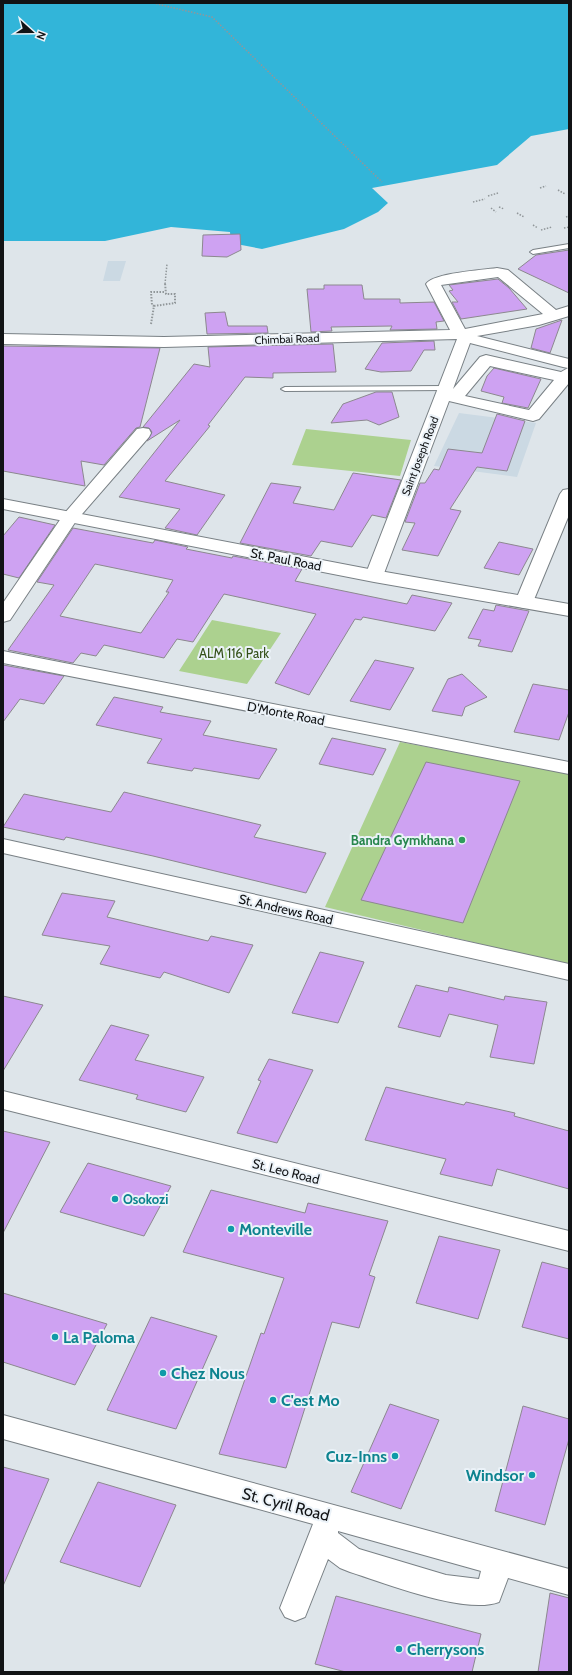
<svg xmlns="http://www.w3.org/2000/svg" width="572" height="1675" font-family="Cabin,sans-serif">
	<rect width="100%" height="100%" fill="#dee5ea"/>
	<path fill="#cbd9e3" d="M108 261H126L120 281H103Z
		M459 413 536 423 517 477 434 466Z"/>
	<path fill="#acd18f" d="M306 429 411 440 400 476 292 465Z
		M212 620 281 633 247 684 179 671Z
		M400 742 569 773V965L325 907Z"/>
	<path fill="#32b5d9" d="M3 3H569V129L531 136 497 165 372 188 388 203 378 212 344 229 262 249 231 243 230 232 171 227 105 241H3Z"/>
	<path fill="#cea2f2" stroke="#8c888f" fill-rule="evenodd" d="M240 234 241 250 227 257 202 256 203 235Z
		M569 250V293L518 269 536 255Z
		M498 279 509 288 527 309 461 319 452 302H458L449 291 453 290 449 285Z
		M324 285H362L364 299H400V303L434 302 444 321 436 322 437 329 390 330 392 326 331 327 332 331 311 332 307 289H324Z
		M225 312 228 326H267L268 333 207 334 205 313Z
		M562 320 550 353 531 348 536 329Z
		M434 341 435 350H424L411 371 381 372 365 369 382 343Z
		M333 344 336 372 273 373V378L245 377 208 425 210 426 165 481 225 495 197 535 165 528 180 509 119 497 180 420 147 441 152 432 149 428 143 427 194 364 210 367 208 347Z
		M3 346 160 348 140 427 136 428 104 465 81 461 85 486 3 471Z
		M494 368 541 379 528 408 502 403 504 397 481 391 487 376Z
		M376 392H392L399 417 379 425 367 420 331 423 343 404Z
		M497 414 525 421 507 471 477 467 450 509 461 511 438 556 402 550 415 523 405 522 420 483H425L434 469 439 470 448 449 482 453Z
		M353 473 401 480 386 518 372 515 352 547 321 541 311 556 240 543 271 483 301 487 293 503 334 510Z
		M19 517 55 525 19 578 3 574V536Z
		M73 528 153 543 155 540 188 547 186 549 232 558 233 556 302 569 295 581 407 604 412 595 452 603 435 631 363 617 361 620 355 619 309 695 275 683 316 614 224 594 193 642 177 639 164 658 104 645 96 656 81 653 73 663 8 650 54 585 37 582ZM95 564 173 580 166 592H169L141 633 60 616Z
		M499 542 533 549 519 575 484 568Z
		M496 605 529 611 512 652 478 646 481 640 468 638 483 609 494 611Z
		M375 660 414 668 390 710 350 701Z
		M3 665 64 676 44 704 20 699 3 722Z
		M462 674 487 697 465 707 462 716 432 711 448 679Z
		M533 684 569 690V712L559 740 514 732Z
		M114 697 163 707 160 712 211 721 203 735 277 749 259 779 194 768 192 771 147 763 162 739 96 725Z
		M332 738 386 749 373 775 319 764Z
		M426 762 520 781 463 923 361 900Z
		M124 792 261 825 254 837 326 853 306 893 153 856 66 837 64 840 3 827 24 794 111 812Z
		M62 893 115 901 107 917 208 941 211 936 253 945 229 993 164 972 160 978 100 964 110 946 42 935Z
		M320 952 364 962 338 1023 292 1013Z
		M416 985 448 992 449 987 504 1000 505 996 547 1002 534 1064 490 1057 498 1025 449 1014 440 1037 398 1027Z
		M3 996 43 1005 3 1071Z
		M111 1025 149 1035 135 1060 204 1077 186 1112 136 1099 138 1095 79 1080Z
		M269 1059 313 1070 277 1143 237 1133 261 1081 258 1080Z
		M386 1087 464 1105 466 1102 515 1113 514 1116 569 1131V1189L497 1169 492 1186 440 1174 446 1159 365 1140Z
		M3 1131 50 1142 3 1233Z
		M88 1163 171 1186 144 1236 60 1212Z
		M211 1190 305 1213 308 1203 388 1221 369 1275 375 1277 359 1328 332 1322 286 1468 219 1454 261 1333 264 1334 284 1278 183 1252Z
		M439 1236 500 1250 478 1319 416 1303Z
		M542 1262 569 1269V1339L522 1327Z
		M3 1293 107 1324 75 1385 3 1362Z
		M151 1317 217 1336 176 1429 107 1410Z
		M390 1404 439 1420 401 1509 351 1492Z
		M523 1406 569 1419V1439L545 1525 495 1511Z
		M3 1467 49 1479 3 1586Z
		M98 1482 176 1505 140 1587 60 1562Z
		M550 1593 569 1598V1672H538Z
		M336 1596 481 1634 472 1672H346L315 1664Z"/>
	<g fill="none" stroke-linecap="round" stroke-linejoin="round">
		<defs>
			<path id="service" d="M569 244V248L533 254 530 252 533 250Z
				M446 386H449V390L285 391 281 389 285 387Z"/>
			<path id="minor" d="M497 268 508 270 556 310 569 306V316L539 325 477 336 569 359V383L539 419 533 421 449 401 383 576 380 580 374 581 368 580 365 576 457 339 164 347 3 344V334L164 337 450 330 426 284C433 273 482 270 497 268ZM498 277 543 314 465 329 441 285ZM470 343 563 367 568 368 561 372 486 355 480 357 453 389ZM490 366 554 380 529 410 465 396Z
				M143 428 149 429 151 433 149 437 76 521 10 620 3 622V603L64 514 137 429Z
				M569 489V515L533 602 531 606 524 608 517 606 515 602 560 494 563 490Z
				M3 651 569 762V774L3 663Z
				M3 839 569 964V980L3 853Z
				M3 1091 569 1231V1251L3 1109Z
				M3 1415 569 1569V1595L508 1578 499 1602C465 1615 385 1583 350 1572L340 1568 328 1559 305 1617 295 1621 285 1617 280 1608 313 1524 3 1439ZM338 1531 481 1571 479 1579 446 1575 359 1549 338 1533Z"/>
			<path id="tertiary" d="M3 499 374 570 569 604V616L374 582 3 509Z"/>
		</defs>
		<use href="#service" stroke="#798085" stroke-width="2"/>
		<use href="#minor" stroke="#798085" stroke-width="2"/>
		<use href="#tertiary" stroke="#798085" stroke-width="2"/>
		<path stroke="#91979a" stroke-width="1.5" stroke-dasharray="1.5 1.5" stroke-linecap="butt" d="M153 3 212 17 382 182
			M540 188 546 186
			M558 190 565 194
			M488 196 498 193
			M473 202 485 199
			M499 207 504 209
			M491 208 496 212
			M517 213 524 217
			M566 217 569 216
			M533 225 538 228
			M564 228 569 227
			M541 230 552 227
			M165 284 167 264"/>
		<path stroke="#91979a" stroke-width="2" stroke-dasharray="1.5 1.5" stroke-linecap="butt" d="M154 306 175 303V294H166L165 283
			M151 324 154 306 152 305 151 292H165"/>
		<use href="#service" fill="#fff" fill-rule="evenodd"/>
		<use href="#minor" fill="#fff" fill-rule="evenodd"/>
		<use href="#tertiary" fill="#fff" fill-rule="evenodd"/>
	</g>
	<circle fill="#2e9e5b" stroke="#ebf2f8" stroke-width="1.5" cx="462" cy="840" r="4"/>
	<g fill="#0f9aa8" stroke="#ebf2f8" stroke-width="1.5">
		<circle cx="115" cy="1199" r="4"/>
		<circle cx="231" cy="1229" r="4"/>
		<circle cx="55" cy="1337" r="4"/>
		<circle cx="163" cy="1373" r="4"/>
		<circle cx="273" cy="1400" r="4"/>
		<circle cx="395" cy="1456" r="4"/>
		<circle cx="532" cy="1475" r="4"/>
		<circle cx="399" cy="1649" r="4"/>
	</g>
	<g text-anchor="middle" stroke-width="4" stroke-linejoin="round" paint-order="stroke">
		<g font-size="11" fill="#111315" stroke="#ebf2f8">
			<text transform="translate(287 339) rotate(-2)" y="4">Chimbai Road</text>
			<text transform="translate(420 456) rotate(-69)" y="4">Saint Joseph Road</text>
		</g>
		<g font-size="13" fill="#111315" stroke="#ebf2f8">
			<text transform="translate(286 559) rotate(11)" y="5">St. Paul Road</text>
			<text transform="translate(286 713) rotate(11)" y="5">D'Monte Road</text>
			<text transform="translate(286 909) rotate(13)" y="5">St. Andrews Road</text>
			<text transform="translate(286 1171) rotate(14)" y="5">St. Leo Road</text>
		</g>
		<g font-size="13" fill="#345018" stroke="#ebf2f8">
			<text x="234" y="658">ALM 116 Park</text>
		</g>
		<g font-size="13" font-weight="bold" fill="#27864d" stroke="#ebf2f8" text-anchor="end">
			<text x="454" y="845">Bandra Gymkhana</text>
		</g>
		<g font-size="13" font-weight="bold" fill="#0d838f" stroke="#ebf2f8" text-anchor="start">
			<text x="123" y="1204">Osokozi</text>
		</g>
		<g font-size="16" font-weight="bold" fill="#0d838f" stroke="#ebf2f8" text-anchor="start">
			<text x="239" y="1235">Monteville</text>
			<text x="63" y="1343">La Paloma</text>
			<text x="171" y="1379">Chez Nous</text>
			<text x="281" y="1406">C'est Mo</text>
			<text x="387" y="1462" text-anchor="end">Cuz-Inns</text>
			<text x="524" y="1481" text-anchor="end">Windsor</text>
			<text x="407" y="1655">Cherrysons</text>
		</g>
		<g font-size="16" fill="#111315" stroke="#ebf2f8">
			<text transform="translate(286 1504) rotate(15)" y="6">St. Cyril Road</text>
		</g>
	</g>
	<rect width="572" height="1675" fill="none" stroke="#111315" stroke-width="8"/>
	<g transform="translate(32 32) rotate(111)" stroke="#ebf2f8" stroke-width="3" paint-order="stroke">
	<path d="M0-3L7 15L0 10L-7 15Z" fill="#111315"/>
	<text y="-6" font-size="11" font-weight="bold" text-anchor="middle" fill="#111315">N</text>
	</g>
</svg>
